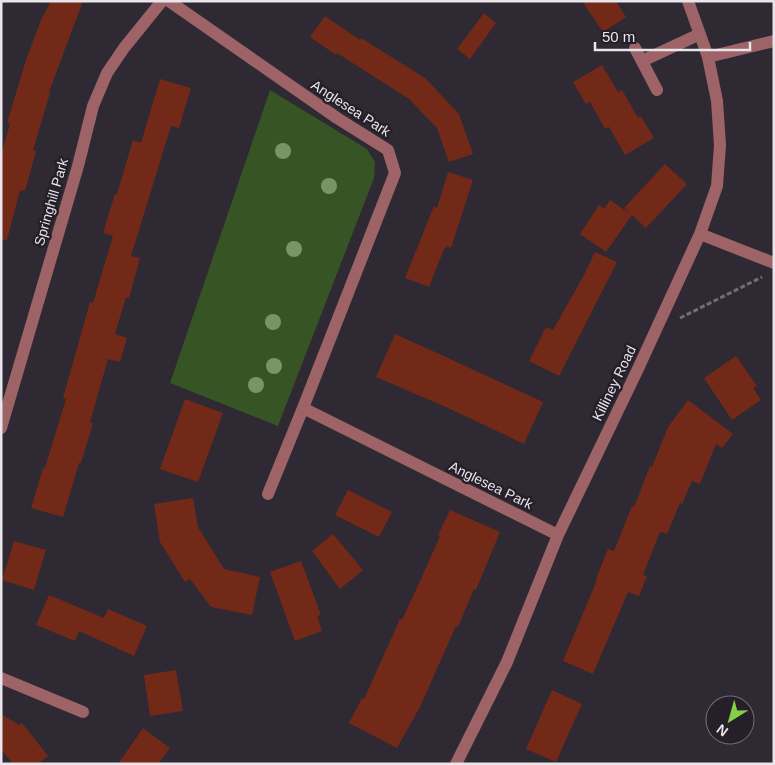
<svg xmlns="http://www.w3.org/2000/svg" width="775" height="765" font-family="Helvetica,sans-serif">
	<rect width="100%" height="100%" fill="#2e2932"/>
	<path fill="#365424" d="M270 90 367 149 375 162 374 178 278 426 170 383Z"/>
	<path fill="#732918" d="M51 1H83L49 92 50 93 33 150 36 151 25 191 20 190 7 240H1V155L10 124 7 123 26 60 41 20Z
		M582 1H616L626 17 603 32Z
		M484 13 496 23 470 59 457 49Z
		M325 16 360 40 361 38 425 78 459 114 473 154 449 162 437 128 409 99 337 53 336 55 310 37Z
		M602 65 618 92 622 90 638 118 641 116 654 138 625 155 609 127 605 129 590 102 586 104 573 82Z
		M160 79 191 88 179 128 171 126 131 256 140 258 129 298 126 297 115 334 127 338 120 362 108 359 90 422 93 423 81 463H79L63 517 31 508 43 468H45L66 399 63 398 90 302 93 303 113 236 103 233 109 213 115 194H117L133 140 141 143Z
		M665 164 687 184 646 228 624 208Z
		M448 172 473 180 451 248 446 246 445 249H444L429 287 405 278 434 206 437 208Z
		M610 200 632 215 606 252 580 234 599 205 604 209Z
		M595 252 617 262 559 376 529 361 546 327 553 330 584 275Z
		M395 334 435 352 543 402 524 444 446 407 376 377Z
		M736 356 757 386 753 388 761 400 732 420 704 378Z
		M185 399 223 413 198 482 160 469Z
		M688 400 733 434 722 448 716 444 700 484 692 481 682 504 680 503 667 534 660 532 643 575 647 576 639 596 628 592 593 674 563 661 597 580 596 579 608 549 614 551 632 506 634 507 650 466 652 467 668 427Z
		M348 490 392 512 379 537 335 515Z
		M193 498 198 527 224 569 260 577 252 615 211 607 190 579 185 582 160 542 154 504Z
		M450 510 500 532 476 590 474 589 458 627 456 626 420 707 397 748 349 723 362 698 364 699 400 619 402 620 421 579 440 536 438 535Z
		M333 534 363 570 340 589 312 551Z
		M14 541 46 550 34 590 2 580Z
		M301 561 321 615 317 616 322 631 295 641 270 572Z
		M49 595 104 618 108 609 147 626 134 656 79 631 75 641 36 625Z
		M176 670 183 711 150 716 144 675Z
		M552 690 582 704 556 762 526 749Z
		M1 714 19 725 22 723 48 756 37 764H13L1 749Z
		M143 728 170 748 158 764H118Z"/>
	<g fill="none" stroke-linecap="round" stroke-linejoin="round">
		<path stroke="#726e75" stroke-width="3" stroke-dasharray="5 2.5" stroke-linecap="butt" d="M680 318 762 277"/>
		<path stroke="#9d6367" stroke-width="12" d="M169 1 337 118 388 150 395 173 303 408 268 494
			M635 48 657 90
			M708 57 774 41
			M642 61 700 34
			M700 234 774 263
			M303 408 558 535
			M1 428 78 166 93 106 107 73 124 48 162 1
			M1 678 83 712
			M456 764 507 662 558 535 637 371 700 234 717 186 720 145 717 101 708 57 688 1"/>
	</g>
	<g fill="#779666">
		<circle cx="283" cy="151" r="8"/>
		<circle cx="329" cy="186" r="8"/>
		<circle cx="294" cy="249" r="8"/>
		<circle cx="273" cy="322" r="8"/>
		<circle cx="274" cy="366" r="8"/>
		<circle cx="256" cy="385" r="8"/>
	</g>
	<g text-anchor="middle" stroke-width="5" stroke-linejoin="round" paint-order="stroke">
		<g font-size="14" fill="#e8e5eb" stroke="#241f28">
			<text transform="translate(351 108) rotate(33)" y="5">Anglesea Park</text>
			<text transform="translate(51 202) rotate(-74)" y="5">Springhill Park</text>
			<text transform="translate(614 383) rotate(-64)" y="5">Killiney Road</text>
			<text transform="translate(491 485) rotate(26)" y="5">Anglesea Park</text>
		</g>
	</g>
	<rect width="775" height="765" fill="none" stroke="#e8e5eb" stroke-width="5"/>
	<g transform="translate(730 720) rotate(217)"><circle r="24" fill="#241f28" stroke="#726e76"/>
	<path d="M0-4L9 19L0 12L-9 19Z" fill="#86cf4b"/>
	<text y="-8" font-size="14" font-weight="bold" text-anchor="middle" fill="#e8e5eb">N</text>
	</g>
	<path d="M595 42v8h155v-8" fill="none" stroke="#e8e5eb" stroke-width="2.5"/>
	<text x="602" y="42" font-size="15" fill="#e8e5eb" stroke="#241f28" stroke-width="4" paint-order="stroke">50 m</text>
</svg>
